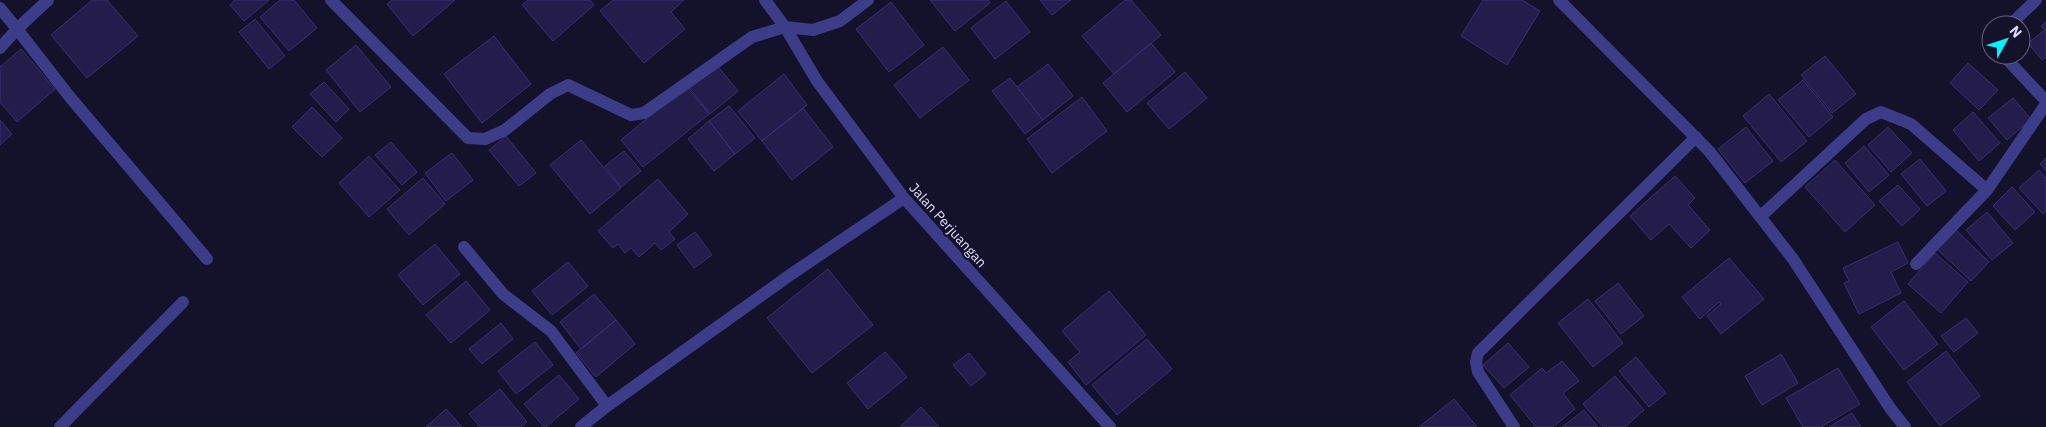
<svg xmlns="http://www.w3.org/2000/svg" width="2046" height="427" font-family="'IBM Plex Sans',sans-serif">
	<rect width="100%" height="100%" fill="#14112a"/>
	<path fill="#241d4b" stroke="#3a2f77" d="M92 0H107L138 36 87 78 51 35Z
		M235 0H269L244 21 230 5Z
		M280 0H294L317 28 289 51 260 17Z
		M392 0H455L413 36 387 4Z
		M528 0H590L594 5 553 41 522 5Z
		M613 0H684L671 12 685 29 644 63 600 11Z
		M930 0H988L990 3 955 31Z
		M1040 0H1071L1052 15Z
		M1125 0H1131L1161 35 1114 74 1082 36Z
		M1483 0H1522L1540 11 1507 65 1461 36Z
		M1006 1 1030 32 995 59 971 28Z
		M891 2 924 45 889 72 856 29Z
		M255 19 285 56 269 69 239 32Z
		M2046 22V57L2042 60 2028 43 2045 30 2041 26Z
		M494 36 531 84 482 123 444 74Z
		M1151 43 1175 72 1127 112 1103 83Z
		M356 45 391 87 360 112 326 70Z
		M943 47 969 80 920 118 894 85Z
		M21 49 55 89 17 122 0 102V67Z
		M1825 56 1856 94 1832 113 1801 75Z
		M1968 63 1998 90 1979 110 1950 83Z
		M716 64 738 91 710 114 688 86Z
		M1048 64 1073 96 1043 120 1017 87Z
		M1185 72 1207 98 1169 129 1147 103Z
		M784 74 807 105 762 141 738 111Z
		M1010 78 1043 120 1025 134 992 91Z
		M1803 80 1833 117 1809 137 1778 100Z
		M324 82 349 109 336 122 310 94Z
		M686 86 709 114 643 167 621 140Z
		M1769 94 1807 141 1781 162 1743 116Z
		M1082 97 1107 131 1052 173 1027 139Z
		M2013 98 2031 119 2007 140 1988 118Z
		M729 106 755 138 735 154 709 121Z
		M312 107 342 138 322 157 292 127Z
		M803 108 833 147 792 180 762 141Z
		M1973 112 2000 143 1979 161 1953 130Z
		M0 120 12 134 0 145Z
		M709 121 735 154 714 171 688 139Z
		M1746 127 1773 161 1745 183 1718 149Z
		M1888 127 1912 153 1891 172 1868 145Z
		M506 136 536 173 519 186 489 150Z
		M581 140 621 188 590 214 550 165Z
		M391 142 417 172 402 185 375 155Z
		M1864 146 1889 175 1869 192 1845 163Z
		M624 151 641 171 621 187 605 166Z
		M452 153 473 180 446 201 425 173Z
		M369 156 400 190 369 217 339 183Z
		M2046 158V171L2040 164Z
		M1920 159 1946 191 1927 206 1901 174Z
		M1835 160 1875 205 1845 232 1805 187Z
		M2039 170 2046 178V211L2043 214 2019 188Z
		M1675 176 1695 198 1688 205 1710 230 1691 248 1669 224 1651 240 1630 216Z
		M423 178 445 204 409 235 387 209Z
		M658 179 688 214 669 232 675 239 661 250 655 243 639 257 631 248 625 253 618 244 613 248 598 231Z
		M1898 185 1920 209 1902 226 1879 201Z
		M2012 187 2035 212 2015 230 1993 206Z
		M1987 212 2013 243 1992 260 1966 230Z
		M1955 229 1989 262 1971 281 1936 248Z
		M695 232 712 255 694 268 677 245Z
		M1898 242 1908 263 1891 272 1901 293 1859 314 1844 283 1849 281 1843 268Z
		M435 244 460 274 423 305 398 275Z
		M1935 253 1968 282 1941 313 1908 284Z
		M1729 258 1764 299 1721 334 1707 316 1721 304 1719 302 1700 319 1682 297Z
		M568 262 588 286 552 315 532 291Z
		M828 269 873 325 812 373 767 318Z
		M466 281 490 310 451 343 426 315Z
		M1618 283 1644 316 1621 334 1595 301Z
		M1109 291 1146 335 1086 385 1068 362 1080 352 1062 331Z
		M594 294 616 320 581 349 560 322Z
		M1588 299 1623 343 1593 367 1558 323Z
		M1904 301 1938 344 1904 370 1871 327Z
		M1966 318 1978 333 1954 352 1941 336Z
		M616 320 635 344 596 377 576 353Z
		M501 323 513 339 482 364 469 349Z
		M1147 339 1172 369 1117 415 1092 385Z
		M535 342 553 365 516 394 498 371Z
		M1508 343 1529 367 1504 388 1483 365Z
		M1946 351 1980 396 1940 426 1907 382Z
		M885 352 907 377 868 409 847 383Z
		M969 353 986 374 971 386 953 365Z
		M1781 354 1798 383 1762 405 1745 376Z
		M1636 357 1666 393 1649 407 1619 371Z
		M1562 361 1579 381 1563 393 1575 409 1553 427H1536L1510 395 1542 368 1546 373Z
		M1838 368 1860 404 1821 427H1803L1786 398Z
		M559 375 579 399 546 427H544L524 404Z
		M1615 376 1644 410 1625 427H1603L1583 404Z
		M500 389 527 422 521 427H480L469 414Z
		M1454 399 1477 427H1419Z
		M921 407 939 427H900Z
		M446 409 462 427H426Z
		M1584 410 1598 427H1562Z
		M1852 413 1861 427H1829Z"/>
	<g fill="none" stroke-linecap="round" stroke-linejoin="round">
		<path stroke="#3c3c89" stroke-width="12" d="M331 0 468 138 485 139 505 130 550 94 568 85 631 115 644 113 752 37 785 27 813 30 840 21 868 0
			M765 0 785 27 817 81 904 198 1110 427
			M1559 0 1709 151 1793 259 1890 408 1905 427
			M0 8 17 29 48 0
			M2010 25 2036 0
			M0 48 17 29 69 96 207 259
			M2003 55 2046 101
			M1987 190 2046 104
			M1760 217 1866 119 1881 112 1911 124 1987 190 1916 264
			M464 247 503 294 551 331 607 406
			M60 427 183 302
			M581 427 607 406 790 275 904 198
			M1514 427 1478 372 1476 362 1478 353 1696 137"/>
	</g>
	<g text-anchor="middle" stroke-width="4.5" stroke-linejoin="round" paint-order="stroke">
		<g font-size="14" fill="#dddaff" stroke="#14112a">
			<text transform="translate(948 225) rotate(48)" y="5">Jalan Perjuangan</text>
		</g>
	</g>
	<g transform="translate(2006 40) rotate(50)"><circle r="24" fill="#14112a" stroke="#64617f"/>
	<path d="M0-4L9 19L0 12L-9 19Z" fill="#07f0fe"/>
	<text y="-8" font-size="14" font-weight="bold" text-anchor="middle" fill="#dddaff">N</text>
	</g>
</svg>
